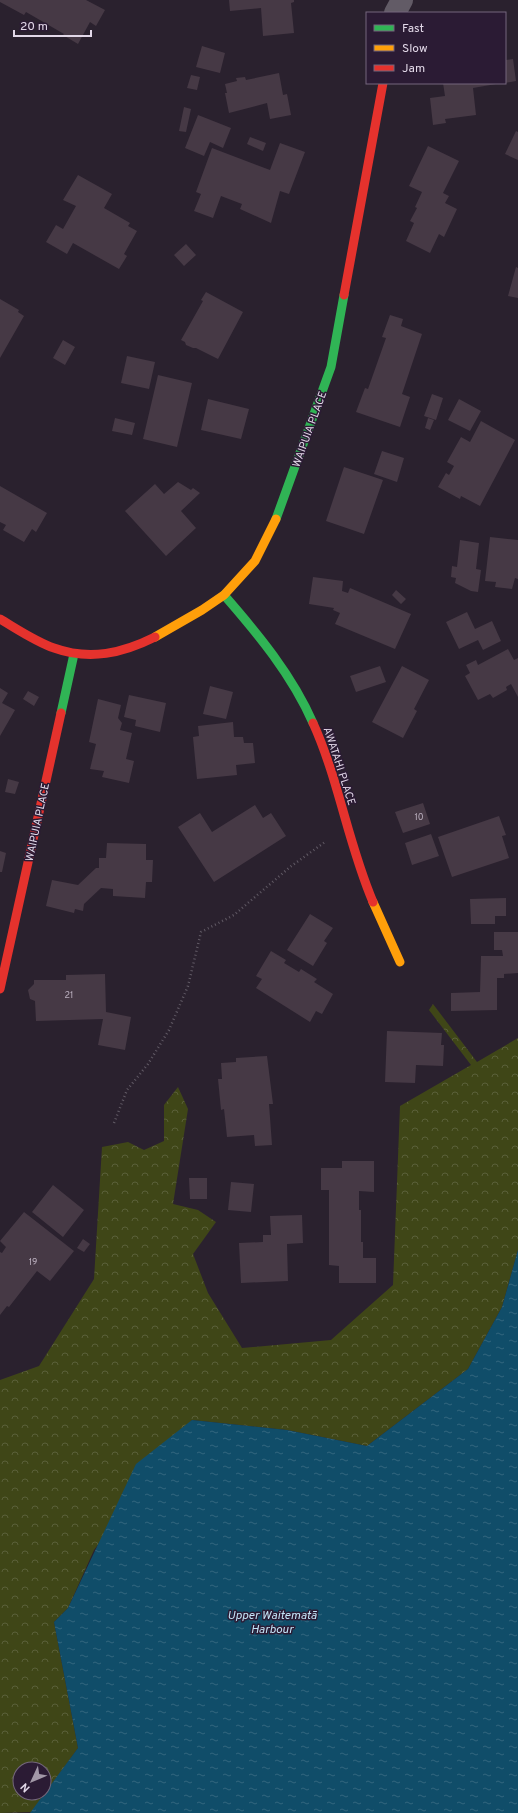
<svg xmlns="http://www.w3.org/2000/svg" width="518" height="1813" font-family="Overpass,sans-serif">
	<defs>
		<pattern id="forest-crowns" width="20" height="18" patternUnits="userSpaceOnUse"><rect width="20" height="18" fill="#3f4617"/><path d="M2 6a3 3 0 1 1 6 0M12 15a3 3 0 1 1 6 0" fill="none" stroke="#5a6039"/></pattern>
		<pattern id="water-ripples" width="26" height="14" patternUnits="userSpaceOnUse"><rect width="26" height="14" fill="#104d69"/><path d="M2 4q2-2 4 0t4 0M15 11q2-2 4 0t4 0" fill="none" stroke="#32667e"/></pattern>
	</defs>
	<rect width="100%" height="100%" fill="#2a212e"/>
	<path fill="url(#forest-crowns)" fill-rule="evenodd" d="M433 1004 477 1062 518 1038V1250L502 1307 468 1369 367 1446 287 1430 192 1420 94 1550 68 1608 54 1622 78 1748 32 1812 0 1813V1380L39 1366 94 1279 102 1147 128 1142 144 1150 164 1141V1105L178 1087 188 1109 173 1204 198 1210 216 1222 193 1254 208 1293 242 1348 331 1340 393 1285 400 1106 471 1065 429 1010ZM20 1769H44V1793H20Z"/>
	<path fill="url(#water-ripples)" d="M518 1250V1813H30L78 1748 54 1622 68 1608 136 1464 192 1420 287 1430 367 1446 468 1369 502 1307Z"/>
	<path fill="#463945" d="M0 0H86L105 10 96 26 90 22 78 44 63 35 64 34 26 12 24 15 0 2Z
		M229 0H294V2L291 3 294 33 263 36 261 8 230 11Z
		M202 46 225 53 220 73 196 67Z
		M513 59 516 81 505 83V60Z
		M279 73 283 95 287 94 291 115 270 119 267 103 229 113 225 93H227L225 84 237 81 236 78 245 77 246 80Z
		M191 75 200 77 197 90 187 88Z
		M443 83H496V84L473 88 476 115 445 119 446 123 433 125 430 98 445 96Z
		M184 107 191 109 186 132 179 131Z
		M198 115 231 128 223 148 210 142 204 156 185 148Z
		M516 131 518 132V160L505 154Z
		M250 137 266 143 263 151 247 144Z
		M280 143 305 152 289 194 280 191 271 223 240 209 242 204 221 196 213 218 194 211 201 194 196 192 212 148 270 170Z
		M428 146 459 161 443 193 449 196 445 203 457 209 444 237 439 234 430 253 406 241 414 223 410 221 417 208 415 207 422 192 409 186Z
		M78 175 112 194 104 208 130 223 128 226 137 231 124 254 127 256 119 269 73 243 67 254 46 242 56 225 63 229 76 206 63 200Z
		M186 244 196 255 184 266 174 255Z
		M516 267 518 268V298L508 296Z
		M206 292 243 312 218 359 196 348H193L186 345 185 342 181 340 203 301 201 300Z
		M0 299 19 310 18 312 24 316 0 358Z
		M390 315 403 319 401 326 422 334 402 394 410 397 400 427 356 412 365 388 368 389 386 338 382 337Z
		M63 340 75 347 65 365 53 358Z
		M127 356 155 362 149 389 121 383Z
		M158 375 192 383 177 447 143 439Z
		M432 394 443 398 436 420 424 416Z
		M208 399 249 409 241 439 201 430Z
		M459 399 481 411 470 431 448 420Z
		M115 418 135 423 132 435 112 431Z
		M428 418 434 420 430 430 425 428Z
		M481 421 515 440 480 506 461 496 460 499 438 487 446 473 449 475 454 466 447 462 461 437 470 442Z
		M382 451 404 458 397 482 374 474Z
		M344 467 383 480 364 534 326 521Z
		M178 482 191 490 193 488 200 493 181 511 196 528 166 556 125 511 155 484 164 494Z
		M0 486 47 513 36 532 32 529 24 542 3 530 6 525 0 522Z
		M490 537 518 540V579L515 578 512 589 495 587 496 582 485 581Z
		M460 540 479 543 476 569 481 570 478 592 471 591 455 583 456 578 451 577 452 566 457 567Z
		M313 577 343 581 342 591 348 593 350 588 411 614 395 649 335 624 340 613 333 610 334 608 309 604Z
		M396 590 406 599 401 604 392 595Z
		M467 612 475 629 492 621 501 641 483 650 478 640 459 649 446 622Z
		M508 649 514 660 518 658V697L511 684 506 687 507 690 493 698 490 694 478 700 465 676 470 673 466 665 476 660 478 665Z
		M380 666 386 682 356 692 350 676Z
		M402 666 429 680 414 709 417 711 403 738 372 722Z
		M210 686 233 692 226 719 203 714Z
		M0 688 8 693 2 703 15 710 0 736Z
		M28 691 39 697 34 706 23 699Z
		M129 695 166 703 160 732 135 726 136 720 124 717Z
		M98 699 121 705 118 718 122 723 120 730 132 733 126 759 134 761 129 783 102 777 104 771 90 769 96 744 89 742Z
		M233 722 234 737H243L244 743H253L255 763 236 765 237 775 197 779 193 737 199 736 198 726Z
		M8 779 19 782 15 794 5 792Z
		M423 803 430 824 403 833 395 812Z
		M255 805 263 818 271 813 286 836 214 882 178 827 200 813 212 832Z
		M499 816 506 835 502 836 509 858 452 877 438 837Z
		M431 834 439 856 412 865 405 843Z
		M107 843 146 844V860H153L152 882H146L145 898 113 896V889L101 888 84 904 83 911 75 909 74 913 46 906 52 880 78 885 96 868H99V858H106Z
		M0 851 6 853 2 872H0Z
		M506 898V916H495V924H471L470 899Z
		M310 914 333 928 324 941 327 943 313 966 287 950Z
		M494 932H518V973L504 974V978H497V1010L451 1011V993L480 992 481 956H503L502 950H494Z
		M271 951 286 960 284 963 299 972 301 969 317 979 314 982 333 994 322 1014 316 1011 310 1022 256 988 262 979 256 976Z
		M105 974 106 1012 131 1017 125 1050 98 1045 103 1019 36 1021 35 1001 30 999 28 990 34 984V980H66V975Z
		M387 1031 442 1033 441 1045H444L443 1066 416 1065 415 1083 385 1082Z
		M267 1056 273 1104H269L272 1145 255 1146 254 1135 227 1137 224 1109 221 1110 218 1079H222L221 1063 236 1062V1058Z
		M342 1161H374V1192L359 1191V1210H361V1242H363V1258H376V1283H339V1266L329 1265V1190H321V1168H342Z
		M189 1178H207V1199H190Z
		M231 1182 254 1184 251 1212 228 1210Z
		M53 1185 84 1210 63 1237 32 1212Z
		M24 1212 74 1251 50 1281 37 1271 9 1307 7 1306 0 1315V1252L2 1253 6 1247 0 1241Z
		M302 1215 303 1243 287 1244 288 1281 241 1283 239 1243 263 1242V1235H271L270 1216Z
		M83 1239 90 1244 84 1252 77 1248Z"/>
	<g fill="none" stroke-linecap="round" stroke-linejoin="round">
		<path stroke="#615a65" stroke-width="2.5" stroke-dasharray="1 3" stroke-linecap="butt" d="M114 1123 127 1090 148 1064 169 1030 188 986 201 932 234 915 290 867 325 842"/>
		<path stroke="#625b66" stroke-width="22" d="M395 13 402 0"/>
		<path stroke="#30b455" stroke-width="9" d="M276 519 331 367 344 295
			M224 595C258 634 292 675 313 723
			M61 713 74 654"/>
		<path stroke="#ff9f0a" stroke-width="9" d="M155 637 202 610 224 595 255 561 276 519
			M373 902 400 962"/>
		<path stroke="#e5322d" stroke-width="9" d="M344 295 383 83
			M0 619C17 629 36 642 54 648 90 661 123 653 155 637
			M313 723C339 780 348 844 373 902
			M0 989 61 713"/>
	</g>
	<g text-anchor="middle" stroke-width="3" stroke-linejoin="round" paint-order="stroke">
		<g font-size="9" fill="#bbb0bf">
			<text x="419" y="820">10</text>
			<text x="69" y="998">21</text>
			<text x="33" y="1265">19</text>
		</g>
		<g font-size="11" fill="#e2d8e8" stroke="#2b1b34">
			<text transform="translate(309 429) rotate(-70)" y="4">WAIPUIA PLACE</text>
			<text transform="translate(340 766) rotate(72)" y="4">AWATAHI PLACE</text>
			<text transform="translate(37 822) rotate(-78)" y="4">WAIPUIA PLACE</text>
		</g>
		<g font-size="12" font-style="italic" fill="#c3e4f7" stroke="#2b1b34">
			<text x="272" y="1619">Upper Waitematā<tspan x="272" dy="14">Harbour</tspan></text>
		</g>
	</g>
	<rect x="366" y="12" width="140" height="72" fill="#2b1b34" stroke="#74677c"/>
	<rect x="374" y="25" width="20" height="6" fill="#30b455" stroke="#74677c"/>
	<text x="402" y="32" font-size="12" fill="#e2d8e8">Fast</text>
	<rect x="374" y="45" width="20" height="6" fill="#ff9f0a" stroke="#74677c"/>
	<text x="402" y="52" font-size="12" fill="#e2d8e8">Slow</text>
	<rect x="374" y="65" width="20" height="6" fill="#e5322d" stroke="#74677c"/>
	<text x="402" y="72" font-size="12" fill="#e2d8e8">Jam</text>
	<g transform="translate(32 1781) rotate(226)"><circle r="19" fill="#2b1b34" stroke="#74677c"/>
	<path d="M0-3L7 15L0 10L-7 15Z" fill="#a298a7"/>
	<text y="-6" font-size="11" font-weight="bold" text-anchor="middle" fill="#e2d8e8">N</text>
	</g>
	<path d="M14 30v6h77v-6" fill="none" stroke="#e2d8e8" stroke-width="2"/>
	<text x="20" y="30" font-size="12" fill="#e2d8e8" stroke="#2b1b34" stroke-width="3" paint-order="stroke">20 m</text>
</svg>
